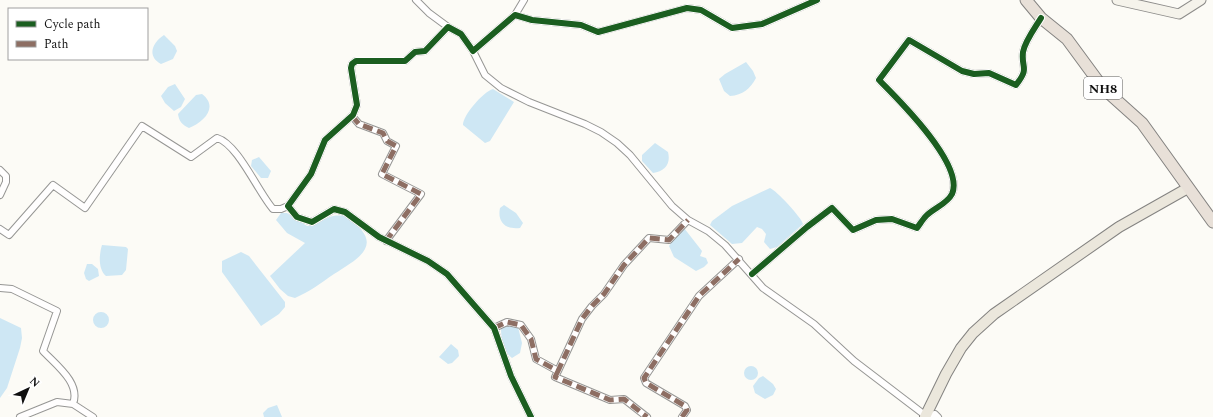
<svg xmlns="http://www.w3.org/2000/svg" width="1213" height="417" font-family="Spectral,serif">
	<rect width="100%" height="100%" fill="#fcfbf6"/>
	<path fill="#cee7f4" d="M164 35 175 46 177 51 173 59 161 64C146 56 153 42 164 35Z
		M746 62 753 71 756 78C750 89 743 95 730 96L724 91 719 79 725 74Z
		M175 84 185 99 181 107 174 111 165 103 161 96 168 87Z
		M493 89 514 102 490 141 485 143 463 125C463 115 483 92 493 89Z
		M202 94C219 107 204 122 189 128 182 125 179 121 178 114L196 95Z
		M655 143 668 152C671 164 665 171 653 173L642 161V155Z
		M259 157 271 171 268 178H261L251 166 252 160Z
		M770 188C776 190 802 218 803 224L777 247 770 249 764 242 766 234 762 229 757 227 742 243 732 244 710 225 712 221 732 206Z
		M504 205 516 213 523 223 520 228C506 230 497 222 500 208Z
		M281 213H287L307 226C322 226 323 213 345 216 385 243 363 256 334 274 321 283 309 292 295 298L288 296 280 289 270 276 305 243 287 233 276 220Z
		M684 228 702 251 700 256 706 258 708 263 704 267 696 271 674 257 669 246 675 237Z
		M102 245 126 247 128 249 126 270 122 275 106 276C98 269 99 255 102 245Z
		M241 252 249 256 285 302V307L279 314 261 326 222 272V261Z
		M87 264H92L98 269 99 276 89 281 86 279 84 273Z
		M93 320a8 8 0 1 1 16 0a8 8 0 1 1-16 0Z
		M0 318 21 328 22 338 20 348 7 388 0 398Z
		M510 324 518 327 522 343 520 353 512 358C504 353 501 338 501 329L505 325Z
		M451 344 458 350 459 356 452 363 448 364 439 357Z
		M744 373a7 7 0 1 1 14 0a7 7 0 1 1-14 0Z
		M763 376 773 384 776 389 773 395 765 399 755 393 753 386 759 378Z
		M277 405 282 417H264L263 413 268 408Z"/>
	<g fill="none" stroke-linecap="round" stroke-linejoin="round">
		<defs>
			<path id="street" d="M416 0 429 13 448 27
				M515 15 524 0
				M473 51 485 75 501 88 529 102 585 124 601 132 617 143 630 155 672 206 688 220 708 231 725 245 763 288 814 324 854 361 926 416 935 414 938 417
				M352 116 359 124 383 133 387 141 396 146 382 174 421 194 386 241
				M0 170 6 176V182L0 195
				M0 229 9 235 53 185 85 208 142 126 191 157 217 138C238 144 258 192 273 209H281L288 206
				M752 274 807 227 832 208 853 230 876 220 892 219 917 228C920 224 923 219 926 216 934 208 947 204 952 194 965 165 899 100 879 80L909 40 962 71 974 74 989 73 1016 85C1030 67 1021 69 1023 52 1025 41 1035 28 1041 18
				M0 288 12 289 57 311 43 351C56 365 81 383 73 404L93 417
				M494 328 507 322 521 325 531 339 536 359 558 371 582 319 592 306 604 294 624 265 649 238 669 240 688 220
				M558 371 555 377 610 400 624 399 647 417
				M20 417 57 402 73 404
				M531 417 511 376 494 328 447 274 428 261 379 237 345 212 334 209 312 222 297 217 288 206 311 174 325 140 353 115 357 105 351 68 352 64 356 61H405L415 52 425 51 448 27 461 34 473 51 515 15 532 20 581 25 598 32 687 8 701 10 732 28 762 24 817 0
				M682 417 687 410 685 406 646 383 644 378 699 296 739 259"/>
			<path id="secondary" d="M1117 0 1179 14 1201 0"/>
			<path id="primary" d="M925 417 946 374 961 348 973 333 994 314 1119 227 1188 188"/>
			<path id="highway" d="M1026 0 1041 18 1067 39 1103 88 1142 123 1213 222"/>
		</defs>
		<use href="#street" stroke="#969694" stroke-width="8"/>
		<use href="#secondary" stroke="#8d8c8a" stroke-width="11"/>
		<use href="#primary" stroke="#848381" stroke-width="12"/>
		<use href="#highway" stroke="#848381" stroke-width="13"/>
		<use href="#street" stroke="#fffefe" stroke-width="6"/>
		<use href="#secondary" stroke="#f5f3eb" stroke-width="9"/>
		<use href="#primary" stroke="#ebe7dc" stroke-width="10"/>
		<use href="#highway" stroke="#e8e0d8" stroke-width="11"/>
		<path stroke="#8d6e63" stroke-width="5" stroke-dasharray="10 5" stroke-linecap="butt" d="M352 116 359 124 383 133 387 141 396 146 382 174 421 194 386 241
			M494 328 507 322 521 325 531 339 536 359 558 371 582 319 592 306 604 294 624 265 649 238 669 240 688 220
			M558 371 555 377 610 400 624 399 647 417
			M682 417 687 410 685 406 646 383 644 378 699 296 739 259"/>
		<defs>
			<path id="cycleway" d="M752 274 807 227 832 208 853 230 876 220 892 219 917 228C920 224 923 219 926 216 934 208 947 204 952 194 965 165 899 100 879 80L909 40 962 71 974 74 989 73 1016 85C1030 67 1021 69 1023 52 1025 41 1035 28 1041 18
				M531 417 511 376 494 328 447 274 428 261 379 237 345 212 334 209 312 222 297 217 288 206 311 174 325 140 353 115 357 105 351 68 352 64 356 61H405L415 52 425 51 448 27 461 34 473 51 515 15 532 20 581 25 598 32 687 8 701 10 732 28 762 24 817 0"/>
		</defs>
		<use href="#cycleway" stroke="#fff" stroke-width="8"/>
		<use href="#cycleway" stroke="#1b5e20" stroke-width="6"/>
	</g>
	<g text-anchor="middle" stroke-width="4" stroke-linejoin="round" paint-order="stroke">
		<rect fill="#fff" stroke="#585858" stroke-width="1" x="1084" y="77" width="38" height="22" rx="3"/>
		<g font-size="13" font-weight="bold" fill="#101010">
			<text x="1103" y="93">NH8</text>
		</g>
	</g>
	<rect x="8" y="8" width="140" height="52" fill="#ffffff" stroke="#9f9f9f"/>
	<rect x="16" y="21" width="20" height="6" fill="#1b5e20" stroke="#9f9f9f"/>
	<text x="44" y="28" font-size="12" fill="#101010">Cycle path</text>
	<rect x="16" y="41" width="20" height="6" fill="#8d6e63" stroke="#9f9f9f"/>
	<text x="44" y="48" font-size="12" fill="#101010">Path</text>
	<g transform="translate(28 389) rotate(44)" stroke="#ffffff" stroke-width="3" paint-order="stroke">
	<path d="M0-3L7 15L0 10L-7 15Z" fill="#101010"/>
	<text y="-6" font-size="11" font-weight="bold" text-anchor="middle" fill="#101010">N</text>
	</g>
</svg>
